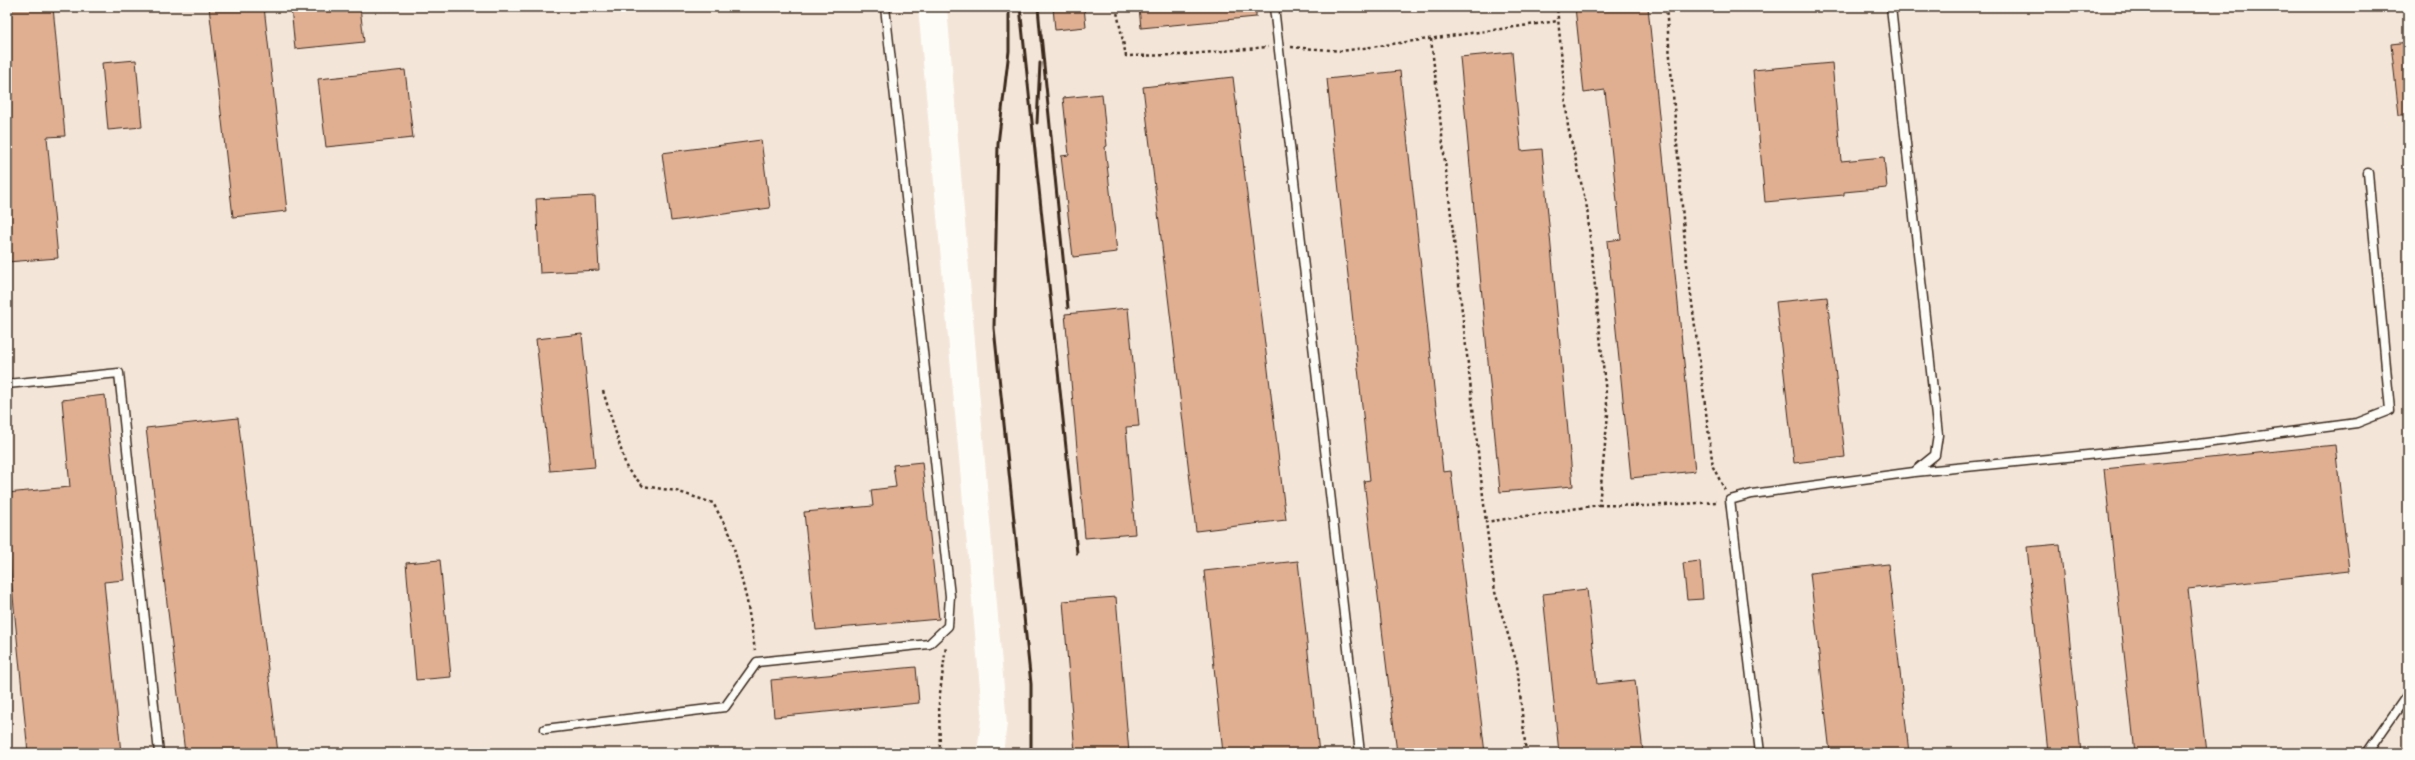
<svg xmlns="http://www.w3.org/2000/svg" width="2415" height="760" font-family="Caveat,sans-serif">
	<rect width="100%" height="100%" fill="#fdfcf7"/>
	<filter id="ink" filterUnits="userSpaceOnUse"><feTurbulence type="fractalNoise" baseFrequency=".025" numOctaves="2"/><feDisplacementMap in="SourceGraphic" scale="8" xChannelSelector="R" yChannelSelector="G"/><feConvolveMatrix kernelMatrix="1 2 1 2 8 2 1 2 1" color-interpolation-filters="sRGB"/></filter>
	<g filter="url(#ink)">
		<path fill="#f4e5d9" d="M7 7H918L982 711 977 753H7Z
			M947 7H2408V751L2406 753H1003L1007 724Z"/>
		<path fill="#e0af92" stroke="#3b2a1e" d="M53 7 65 136 47 137 58 258 7 262V8Z
			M209 7H264L287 211 233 217Z
			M291 7H360L364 42 295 49Z
			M1053 7H1084L1086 27 1055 30Z
			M1139 7H1256V17L1141 28Z
			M1575 7H1648L1695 471 1631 478 1607 241 1621 239 1605 90 1584 93Z
			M2408 42V115H2399L2391 44Z
			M1512 52 1521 151 1542 149 1573 486 1500 492 1460 57Z
			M136 60 142 127 108 130 102 63Z
			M1832 63 1841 161 1884 157 1887 188 1844 192V195L1765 202 1753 70Z
			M405 70 413 138 326 147 318 79Z
			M1400 71 1443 472 1451 471 1485 753H1397L1364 481 1370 480 1327 79Z
			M1233 77 1286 520 1196 531 1143 87Z
			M1102 94 1107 146 1105 147 1117 252 1073 257 1061 156 1069 155 1063 98Z
			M761 140 770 208 671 221 662 153Z
			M595 196 599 270 540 273 536 199Z
			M1827 297 1845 457 1794 463 1776 302Z
			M1128 308 1139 426 1126 427 1135 534 1085 538 1065 314Z
			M582 334 595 467 550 471 536 339Z
			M105 395 124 580 104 582 121 753H28L7 534V493L70 487 62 400Z
			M238 418 278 753H185L146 428Z
			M2335 445 2349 571 2188 589 2206 753H2135L2104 469Z
			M922 462 939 619 816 630 804 512 873 506 871 490 896 487 893 465Z
			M2060 544 2081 753H2048L2027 547Z
			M440 560 451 677 416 680 406 563Z
			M1298 561 1319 753H1223L1204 571Z
			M1700 561 1703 599 1687 600 1683 563Z
			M1888 564 1909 753H1830L1810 573Z
			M1587 589 1597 684 1635 680 1643 753H1559L1543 594Z
			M1116 597 1129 753H1075L1063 601Z
			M916 667 919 703 774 717 771 680Z"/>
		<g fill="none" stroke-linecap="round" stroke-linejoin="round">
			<defs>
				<path id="lane" d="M1274 7 1360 753
					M7 384 119 373 159 753
					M1915 472 2198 444 2357 423 2390 410 2368 173
					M545 729 725 707 757 662 929 644 948 626 950 596 885 7
					M1760 753 1730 500 1752 494 1914 472 1935 455 1938 435 1891 7
					M2367 753 2408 694"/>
			</defs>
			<use href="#lane" stroke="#3b2a1e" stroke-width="11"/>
			<path stroke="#3b2a1e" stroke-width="2.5" stroke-dasharray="3 3" stroke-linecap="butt" d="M1116 7 1126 56 1180 55 1268 47
				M1666 7 1686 256 1713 467 1725 490
				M1431 39 1486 522
				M1291 47 1342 51 1558 21
				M603 391 627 469 643 486 676 491 713 503 731 536 747 601 755 650
				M1599 505 1645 506 1718 502
				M940 753 939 701 946 646
				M1526 753 1517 664 1495 592 1486 522 1599 505 1608 414 1587 208 1568 127 1557 7"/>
			<use href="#lane" stroke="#fdfcf7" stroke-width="8"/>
			<path stroke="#3b2a1e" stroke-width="3" d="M1009 7V51L998 144 994 328 1031 684V753
				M1020 7 1077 553
				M1038 7 1041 41
				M1041 35 1068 308
				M1037 123 1040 63"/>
		</g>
	</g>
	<rect width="2415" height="760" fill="none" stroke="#fdfcf7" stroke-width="24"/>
	<rect x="12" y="12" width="2391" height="736" fill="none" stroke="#3b2a1e" stroke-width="1.5" filter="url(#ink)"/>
</svg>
